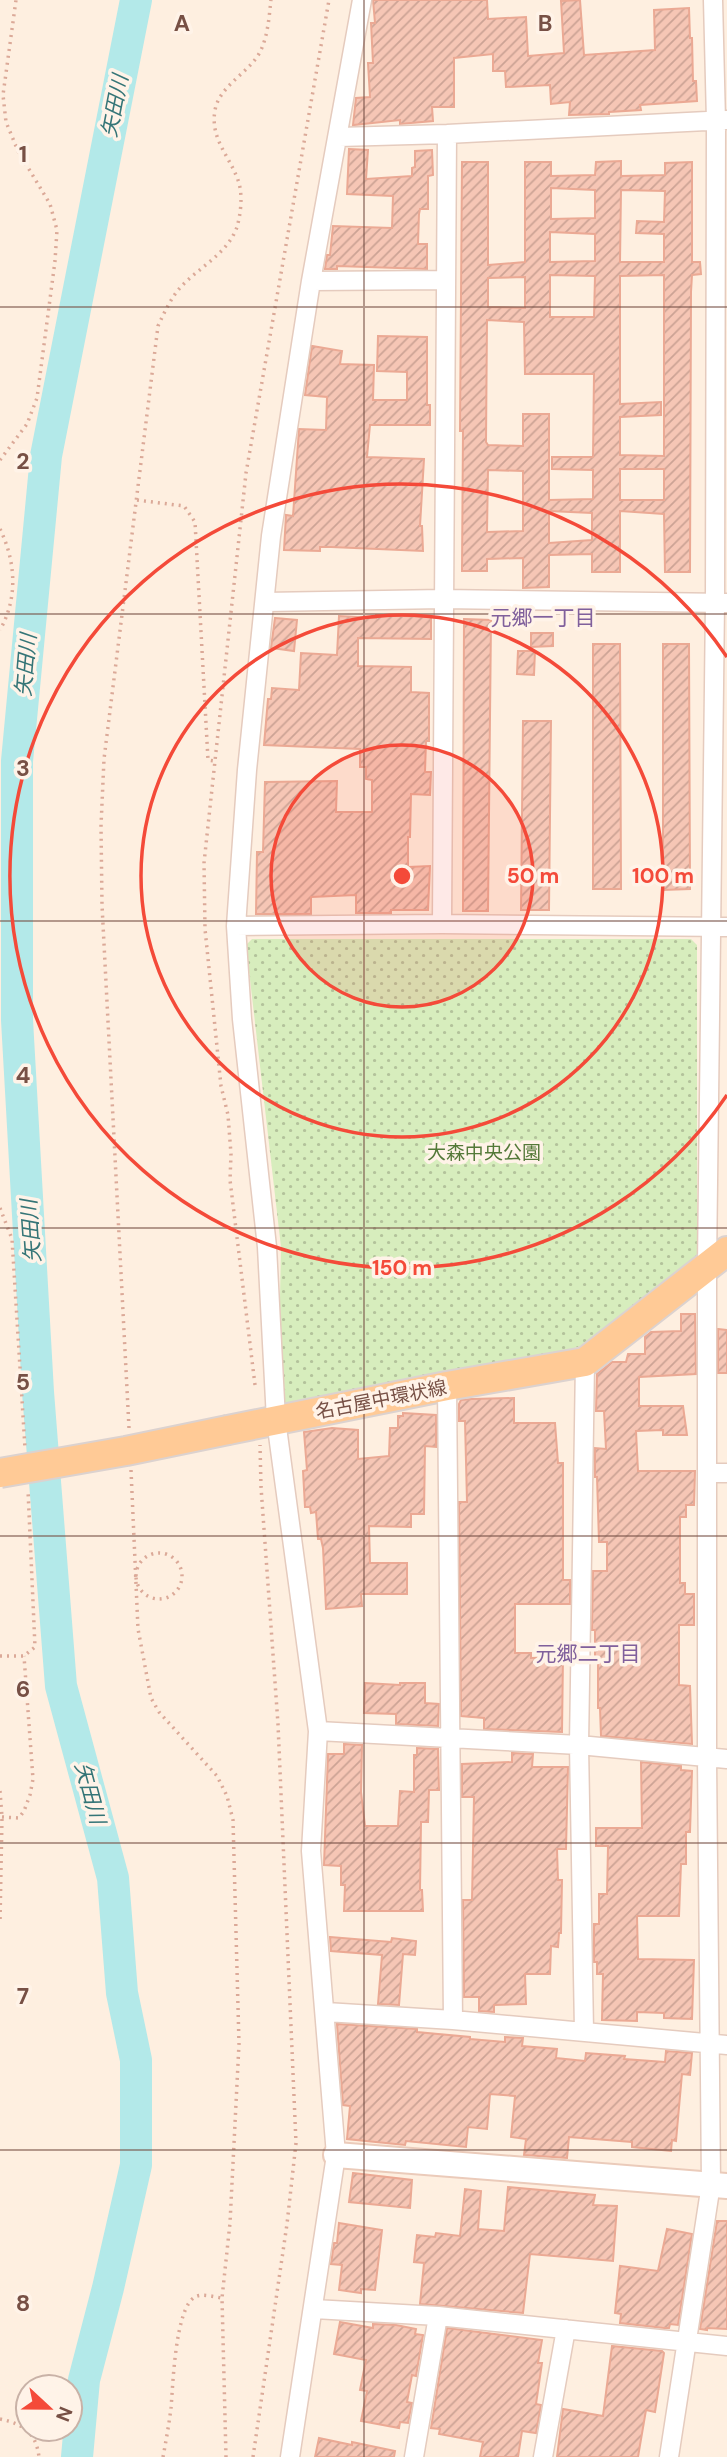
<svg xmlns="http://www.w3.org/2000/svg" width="727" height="2457" font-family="'DM Sans','Noto Sans JP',sans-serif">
	<defs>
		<pattern id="park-dots" width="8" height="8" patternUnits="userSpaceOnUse" patternTransform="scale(1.75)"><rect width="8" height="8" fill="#d7edbd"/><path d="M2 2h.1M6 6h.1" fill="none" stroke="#b3c29b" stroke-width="1.8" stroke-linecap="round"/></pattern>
		<pattern id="building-hatch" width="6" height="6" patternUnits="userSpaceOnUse" patternTransform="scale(1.75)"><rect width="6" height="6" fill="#f6c6b5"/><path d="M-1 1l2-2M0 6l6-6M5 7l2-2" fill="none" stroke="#cca395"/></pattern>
	</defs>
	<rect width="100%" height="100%" fill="#feefe0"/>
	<path fill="url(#park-dots)" d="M252 939H691L697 945V1255L694 1261 580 1346 567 1351 284 1406 278 1401 281 1247 246 945Z"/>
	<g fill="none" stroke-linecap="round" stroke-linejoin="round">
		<path stroke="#b3e9e9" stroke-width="32" d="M77 2457 84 2380 108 2288 136 2165V2060L122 1993 113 1878 61 1686 38 1392 17 1020V761L46 456 136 0"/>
	</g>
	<path fill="url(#building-hatch)" stroke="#eba994" stroke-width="2" fill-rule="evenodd" d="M373 0H487L488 19 526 17 528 56 564 53 561 1 580 0 584 55 655 50 654 10 689 8 690 38H692L693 81H696L697 101 640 105 641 110 609 112V114L569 115 570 102 551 104 550 85 506 87 505 71H493V54L454 58V107H432L433 121 400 124V120L353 125 356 98 370 97 368 63H373L371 23H375Z
		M349 149 368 150 366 179 412 176V168L415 167V151L432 150 433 175 428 176V209H420L419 214 418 244H427V269L337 266V269H325L327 255H330L333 226 392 228 393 196 347 194Z
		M621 161V176L665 175V163L692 162V262H700L701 274 692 275 691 292 690 572H665L664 514 620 511V572H592V554L549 555V587L523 588V558L487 559V571H462L463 431H460L462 162H488V265L525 262V162H551V176L595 175 596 162ZM551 188 595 190V218L551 219ZM621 190 665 191 664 222 637 221 636 233 664 234V262H620ZM550 232 595 234V261L550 262ZM550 275 595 276 594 317H550ZM664 275V456L620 455V417L661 415V402L620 404V276ZM525 277V308L488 307V278ZM487 320 524 322 525 374H594L593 457H552V469L593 470V499L549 500V414H523V446L488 445 486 442ZM620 469H664V500H620ZM488 470 523 471V531L487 532ZM549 511 592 513V540L549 543Z
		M378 336 427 337V405H430V425H370L367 457 424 459 420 526H422L423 551 331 547H320V551L284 550 286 515 293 516 299 429 326 430 327 397 305 395 312 346 342 351 340 364 374 365 373 400H407V372L377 371Z
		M376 615 431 617V639L358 638V666L411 667V692L429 693V741H426L425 772H431L430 795 411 794 410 837H408V867L430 866 428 910H391V913H356V895L311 897V914H256L257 852H263L265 782 337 781 336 812H372V780L366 779V767H360V749L264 745 268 699H271L272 688 299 690 301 653 337 655 339 616 376 618Z
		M275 618 297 620 294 651 271 648Z
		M464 619 491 620 488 911H463Z
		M531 633H553V646L531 647Z
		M593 644H620L621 889H593Z
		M663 644H689L690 889 663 890Z
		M518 651H535L534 675 517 674Z
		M523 721H551L549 910H521Z
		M681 1314H695L696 1374 639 1377V1406H683L687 1435H663V1430L636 1431 638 1471H695L694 1505H686V1517H680V1583H685V1594H694V1625H679V1685L690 1686 692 1744 601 1736 600 1708H598V1662H595V1630H592L593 1571H607V1542H599L597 1477H595V1448L606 1449 604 1411H596L597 1374 612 1362H626L628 1354H645V1337L651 1332 681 1331Z
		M718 1329 727 1330V1373H718Z
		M514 1398V1423H555L558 1463H563V1580H570V1604H515V1653H531V1658L563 1657 562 1732 484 1729V1718L461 1716 459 1502H467L465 1421H459V1404L461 1400 472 1399Z
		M403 1413 436 1415V1447L425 1446 424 1514H411V1527L369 1526 370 1563H407V1594H361L362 1606 326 1609 323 1548 321 1539H318L316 1512 311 1513 310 1507H305L303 1471 307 1470 304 1432 332 1428 358 1430V1459L389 1456 390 1428H398V1416H403Z
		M365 1683 400 1685V1683H425V1703L439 1704 438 1726 396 1724V1714L364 1713Z
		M344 1744 362 1745 361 1792 365 1826H398L400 1791 414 1792V1755H417V1748L438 1749 439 1790H429L428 1822H421L420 1890H422L423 1911H344L345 1885H341V1866L324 1865 328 1754H344Z
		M512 1753 533 1754 532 1767H568L566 1849H557L558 1880H562L561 1933H559L558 1947 551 1946 550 1974H525L526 2004 494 2005V2012L479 2011V1997H464L463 1900H472L474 1797H462V1764L512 1762Z
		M641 1762 681 1766V1770L692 1771 690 1832H686V1864H681L679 1916H637L638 1959 694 1960 692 2019 664 2018V2013L637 2012V2021L602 2020 603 1974H597V1962H594V1924H599V1894H607L608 1846H596V1828H642Z
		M330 1937 391 1942 392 1938 416 1941 415 1955 403 1954 399 2005 378 2004 382 1955 331 1951Z
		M337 2024 417 2029V2032L470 2037V2039L505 2042V2037L523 2038 522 2046 557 2049 556 2058 585 2061 586 2053 625 2056 624 2059 665 2062 666 2051 692 2053 690 2075 682 2074 676 2141 672 2140 671 2151 632 2147V2142L569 2137 567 2158 524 2155 526 2139 511 2137 515 2096 490 2094 487 2129 468 2127 466 2147 406 2141 405 2145 347 2139 350 2106 343 2105Z
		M353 2173 412 2180 410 2208 349 2202Z
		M508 2187 595 2195 593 2205 617 2206 613 2261 530 2254 523 2313 420 2304 424 2263 414 2262 417 2235 435 2237 436 2233 460 2236 465 2189 481 2191 478 2229 504 2231Z
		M717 2221H727V2329L707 2328V2330L700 2329Z
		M339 2223 382 2230 375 2290 361 2289V2293L339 2290 342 2265 331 2264 334 2243H337Z
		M667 2229 692 2234 678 2325 670 2324 669 2328H664L620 2323 621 2314 615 2313 620 2266 658 2271Z
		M340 2322 373 2328V2324L396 2325 416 2329 415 2334 423 2335 416 2376 412 2375 407 2402 412 2403 408 2423 400 2422 399 2428 361 2421 367 2391 360 2390 366 2360 334 2354Z
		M447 2328 542 2340 538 2363H542L536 2404 541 2405 536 2433 522 2431 518 2457H480L483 2442 439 2434 440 2429 431 2428Z
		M612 2346 662 2351 664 2353 655 2412 646 2410 638 2457H557L563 2409 603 2416Z
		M319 2438 352 2445V2442L395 2451 394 2457H315Z"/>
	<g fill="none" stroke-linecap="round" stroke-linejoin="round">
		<defs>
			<path id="street" d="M339 137 447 134 727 120
				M311 281 446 280
				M265 602 443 599 727 603
				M442 924 447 134
				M236 926 442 924 727 927
				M447 1386 453 2020
				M708 1473H727
				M318 1731 579 1745 727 1759
				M326 2012 453 2020 727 2045
				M584 2031 579 1745 585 1362
				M314 2309 438 2316 727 2346
				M290 2457 336 2155 311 1851 318 1731 276 1420 267 1247 242 1019 236 926 247 770 271 536 311 281 362 0
				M414 2457 438 2316
				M543 2457 566 2329
				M669 2457 711 2184 707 1758V1265L715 603 716 121 713 0"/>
			<path id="secondary" d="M336 2155 727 2186"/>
			<path id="primary" d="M228 1430 447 1386 585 1362 727 1251"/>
		</defs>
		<use href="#street" stroke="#e5cbbe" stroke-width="21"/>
		<use href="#secondary" stroke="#ebcbba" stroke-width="28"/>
		<use href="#primary" stroke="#dcd2cf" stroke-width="32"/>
		<path stroke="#dba998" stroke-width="3.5" stroke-dasharray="2 5" stroke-linecap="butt" d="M0 460 27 424 37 398 55 261 57 230 50 204 18 151 6 122 3 95 16 0
			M137 500 184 506 195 522 208 760 215 761
			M0 529C16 562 18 598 0 630
			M0 1208 12 1239 25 1448
			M255 1385 230 1180 231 1154 228 1115 221 1086 205 929 204 863 246 473 329 0
			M129 1428 102 905 101 826 104 759 158 326C164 313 170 300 179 289 197 268 227 255 237 227 241 213 243 194 238 180 229 155 210 139 215 110 220 85 249 73 260 52 268 36 269 17 271 0
			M131 1470 138 1629 151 1698 159 1712 217 1776 227 1796 233 1820 239 2044 230 2223 222 2298 226 2457
			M136 1576a23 23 0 1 1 46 0a23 23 0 1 1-46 0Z
			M0 1656H24L35 1647 28 1490
			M0 1791 2 1817 0 1922
			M2 1817 19 1818 24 1811 30 1795 33 1779 24 1656
			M0 2419C23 2424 36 2432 39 2457
			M163 2457C166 2441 169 2424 171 2408 173 2386 175 2308 195 2297 202 2293 214 2297 222 2298
			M253 2457 287 2224 296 2143 278 1724 261 1487 260 1445"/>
		<use href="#street" stroke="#fff" stroke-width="18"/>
		<use href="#secondary" stroke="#fff" stroke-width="24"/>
		<use href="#primary" stroke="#ffca96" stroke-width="28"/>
		<defs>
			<path id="primary-bridge" d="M0 1473 126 1451 228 1430"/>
		</defs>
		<use href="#primary-bridge" stroke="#dcd2cf" stroke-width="32" stroke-linecap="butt"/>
		<use href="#primary-bridge" stroke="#ffca96" stroke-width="28"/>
	</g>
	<path fill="none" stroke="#775045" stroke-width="2" stroke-opacity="0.55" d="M364 0V2457M0 307H727M0 614H727M0 921H727M0 1228H727M0 1536H727M0 1843H727M0 2150H727"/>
	<circle cx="402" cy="876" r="131" fill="#f44a39" fill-opacity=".12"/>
	<g fill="none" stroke="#f44a39" stroke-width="3.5">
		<circle cx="402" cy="876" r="131"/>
		<circle cx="402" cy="876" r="261"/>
		<path d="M727 1095A392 392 0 1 1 727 657"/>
	</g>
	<g text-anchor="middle" stroke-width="7" stroke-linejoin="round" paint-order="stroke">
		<g font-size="19" fill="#547939" stroke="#fff3e8">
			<text x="484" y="1159">大森中央公園</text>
		</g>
		<g font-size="19" fill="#775045" stroke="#fff3e8">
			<text transform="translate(381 1399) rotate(-11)" y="7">名古屋中環状線</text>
		</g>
		<g font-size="21" font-style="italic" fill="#357577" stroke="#fff3e8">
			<text transform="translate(115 106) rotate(-79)" y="7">矢田川</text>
			<text transform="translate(26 665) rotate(-85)" y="7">矢田川</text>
			<text transform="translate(31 1231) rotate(-94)" y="7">矢田川</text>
			<text transform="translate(90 1793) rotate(75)" y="7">矢田川</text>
		</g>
		<g font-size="21" fill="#80609c" stroke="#fff3e8">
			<text x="543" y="625">元郷一丁目</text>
			<text x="588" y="1661">元郷二丁目</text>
		</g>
	</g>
	<g font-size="23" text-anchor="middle" font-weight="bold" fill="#775045" stroke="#fff3e8" stroke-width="7" stroke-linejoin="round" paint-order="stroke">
		<text x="182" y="31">A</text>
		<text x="545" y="31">B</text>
		<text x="23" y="162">1</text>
		<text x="23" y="469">2</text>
		<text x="23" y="776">3</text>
		<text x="23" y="1083">4</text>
		<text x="23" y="1390">5</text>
		<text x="23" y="1697">6</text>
		<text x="23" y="2004">7</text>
		<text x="23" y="2311">8</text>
	</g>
	<circle cx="402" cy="876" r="10" fill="#f44a39" stroke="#fff3e8" stroke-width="3.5"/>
	<g font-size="21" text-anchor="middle" font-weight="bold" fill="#f44a39" stroke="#fff3e8" stroke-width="7" stroke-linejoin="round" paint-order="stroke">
		<text x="533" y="883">50 m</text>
		<text x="663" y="883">100 m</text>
		<text x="402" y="1275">150 m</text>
	</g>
	<g transform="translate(49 2408) rotate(112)"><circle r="33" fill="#fff3e8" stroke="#c9b2a7" stroke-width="2"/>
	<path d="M0-5L12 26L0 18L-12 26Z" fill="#f44a39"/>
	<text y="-10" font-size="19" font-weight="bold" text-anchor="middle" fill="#775045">N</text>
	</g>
</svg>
